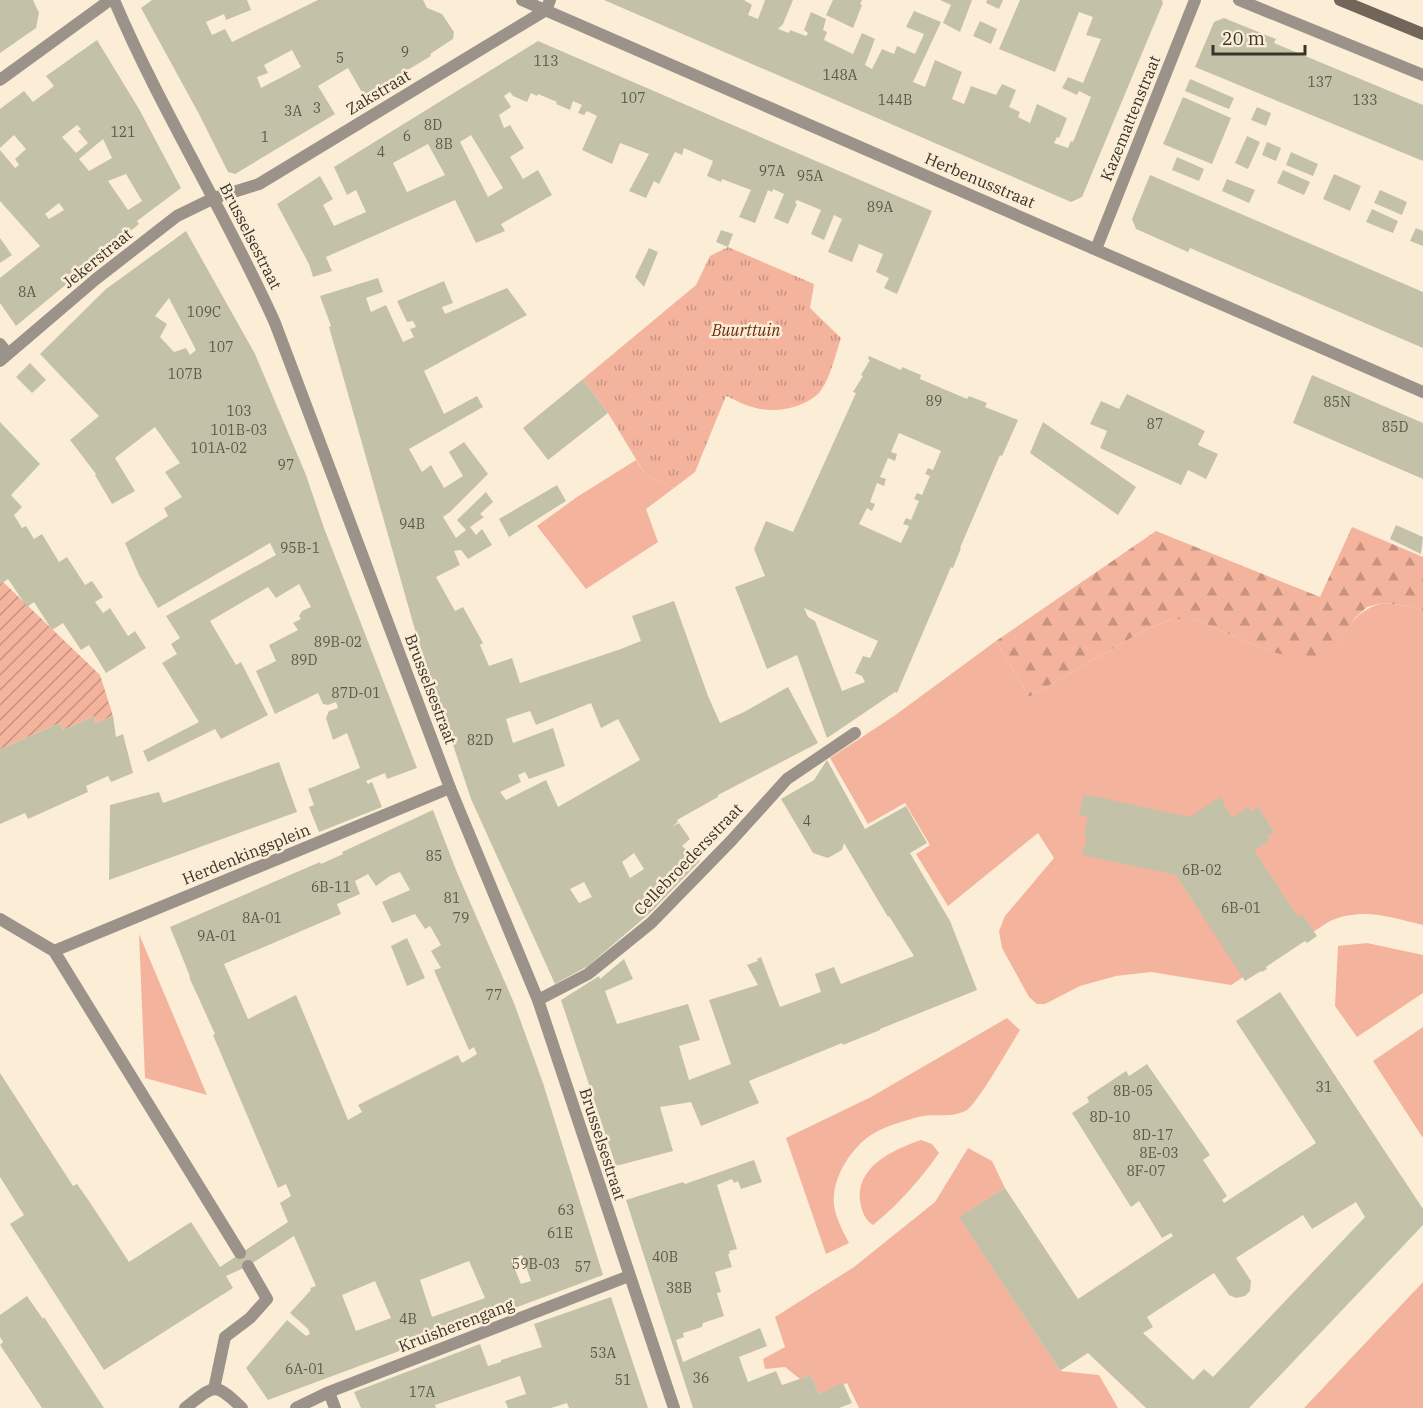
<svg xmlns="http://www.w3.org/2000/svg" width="1423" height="1408" font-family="'IBM Plex Serif',serif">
	<defs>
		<pattern id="forest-firs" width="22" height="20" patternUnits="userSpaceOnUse" patternTransform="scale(1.5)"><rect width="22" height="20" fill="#f4b39d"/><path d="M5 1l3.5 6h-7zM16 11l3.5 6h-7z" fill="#c79280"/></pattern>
		<pattern id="park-tufts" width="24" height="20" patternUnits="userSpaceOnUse" patternTransform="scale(1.5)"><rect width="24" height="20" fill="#f4b39d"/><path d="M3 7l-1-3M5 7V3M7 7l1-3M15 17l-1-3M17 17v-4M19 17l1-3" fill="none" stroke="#c79280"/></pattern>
		<pattern id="garden-furrows" width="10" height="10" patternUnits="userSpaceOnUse" patternTransform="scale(1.5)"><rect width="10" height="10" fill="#f4b39d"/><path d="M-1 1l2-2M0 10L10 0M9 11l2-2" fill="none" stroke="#c79280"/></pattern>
	</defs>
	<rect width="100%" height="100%" fill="#fceed6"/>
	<path fill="#f4b39d" d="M636 460 645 474 674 488 646 509 658 542 586 589 537 526 577 497Z
		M1383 603 1409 606 1423 611V925C1389 917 1363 907 1330 921L1231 985 1151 972 1116 976 1080 986 1045 1004H1037L1029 997 1002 948 999 931 1005 916 1054 858 1038 833 948 906 916 854 930 845 905 803 868 824 830 758 894 716 996 641 1029 697 1145 630 1172 619H1194L1269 651 1337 644C1352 623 1357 610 1383 603Z
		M139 934 207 1095 145 1078Z
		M1367 943 1423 955V993L1357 1037 1335 1006 1338 946Z
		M1007 1018 1020 1030C1012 1043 977 1104 967 1110 953 1118 938 1114 923 1116 906 1120 885 1126 871 1135 850 1149 831 1180 834 1205 836 1219 843 1231 849 1243L826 1254 786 1138 871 1097Z
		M1423 1027V1138L1373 1061Z
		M921 1140 932 1144 939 1153C920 1180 899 1204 873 1225 864 1219 862 1211 860 1201 856 1166 893 1150 921 1140Z
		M968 1148 992 1161 1005 1188 960 1217 1060 1371 1099 1375 1118 1408H859L847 1383 819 1394 811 1375 800 1379 785 1367 765 1369 763 1359 785 1347 775 1317 854 1267 935 1202Z
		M1423 1282V1408H1304Z"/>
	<path fill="url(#forest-firs)" d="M1352 527 1423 557V611L1409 606 1383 603 1367 607 1356 617 1337 644 1322 655 1300 659 1269 651 1194 619H1172L1145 630 1029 697 996 641 1156 531 1320 597Z"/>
	<path fill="url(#park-tufts)" d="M728 247 814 284 810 308 841 338C836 353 829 383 818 394 801 409 773 414 752 407 743 405 734 399 726 396L695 472 674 488 645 474 608 413 583 379 696 285 710 256Z"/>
	<path fill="url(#garden-furrows)" d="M0 579 100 675 113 716 95 723 94 716 63 730 60 723 0 749Z"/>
	<path fill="#c3c2a8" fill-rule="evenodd" d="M0 0H33L39 13 36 28 0 53Z
		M152 0H247L251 10 226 20 224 14 206 22 212 35 225 29 232 42 318 0H423L427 8 442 14 454 32 453 39 430 54 431 56 364 96 348 68 318 86 335 114 235 174 228 172 199 114 141 8ZM292 50 301 67 261 88 257 77 268 73 264 65Z
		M604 0H744L752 5 748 15 758 19 765 0H793L783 24 778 29 789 33 790 30 806 36 808 33 804 30 811 12 826 19 823 30 827 32 824 40 853 54 862 33 875 39 865 65 872 69 882 49 894 54 897 46 915 54 924 34 906 27 914 11 941 22 913 82 925 87 935 60 962 72 952 99 964 104 971 86 996 95 1002 84 1016 90 1009 107 1020 112 1018 117 1030 123 1037 104 1067 118 1059 138 1057 137 1054 143 1068 148 1071 141 1073 142 1091 97 1079 91 1077 95 1062 88 1068 77 1083 83 1101 39 1086 35 1093 17 1079 12 1055 72 999 49 1020 0H1162L1163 3 1082 197 1071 202Z
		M833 0H862L860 4 862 5 853 28 826 15Z
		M940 0H972L960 32 943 23 951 5Z
		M987 0H1003L999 9 986 3Z
		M1224 18 1276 39 1274 43 1423 105V161L1195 67 1214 22Z
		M980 21 997 29 991 44 973 36Z
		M97 40 139 109 181 188 137 221 139 224 16 326 0 303V278L40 246 0 201V150L15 168 19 165 15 159 26 149 14 135 0 148V109L24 91 33 102 54 86 46 76ZM77 125 81 129 78 131 88 143 76 153 62 137ZM103 139 112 158 89 171 79 159ZM126 174 142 201 128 210 108 181ZM59 203 64 210 49 219 45 214Z
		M538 41 932 211 897 294 884 288 889 278 876 272 883 254 859 244 852 262 828 252 842 219 834 215 824 240 811 234 821 210 797 200 795 203 797 204 788 224 774 218 784 194 773 189 772 192 768 190 755 223 739 217 751 190 722 179 721 182 707 176 713 161 684 148 682 155 675 152 659 184 654 181 646 198 629 191 649 154 620 143 612 164 582 150 597 116 587 111 584 115 578 113 582 105 573 101 570 110 556 104 557 102 538 94 537 96 531 93 527 102 513 96 510 92 504 96 511 107 499 115 504 128 510 125 524 148 510 157 523 179 538 170 552 195 501 224 505 231 476 243 455 200 326 257 332 271 313 277 309 264 277 204 320 176 333 199 323 205 334 226 366 212 356 190 347 195 334 167ZM471 135 503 188 488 197 460 142ZM428 144 445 175 407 192 393 163Z
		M1190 79 1234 98 1229 109 1185 91Z
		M1183 97 1231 118 1212 164 1163 144Z
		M1257 107 1271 113 1266 126 1251 120Z
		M1247 136 1260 142 1248 169 1235 163Z
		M1267 142 1281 148 1276 161 1262 155Z
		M1291 152 1318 164 1313 176 1286 165Z
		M1177 157 1204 169 1199 181 1172 170Z
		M1283 170 1310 182 1304 195 1277 183Z
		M1334 174 1361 186 1350 211 1323 199Z
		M1150 175 1423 292V348L1190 248 1188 252 1136 229 1132 219Z
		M1227 179 1255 190 1249 203 1222 191Z
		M1380 190 1407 202 1402 215 1374 203Z
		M1372 209 1398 221 1393 233 1366 222Z
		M1416 228 1423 231V246L1410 241Z
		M721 230 733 234 728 247 716 242Z
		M186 231 255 354 306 475 324 528 417 768 387 779 385 773 366 781 368 784 372 782 382 807 319 832 309 807 314 805 308 789 360 768 347 733 333 740 326 718 329 711 338 708 336 702 328 705 323 704 318 693 275 714 256 671 276 661 269 645 298 630 293 623 301 619 299 616 302 611 311 607 299 584 276 598 268 587 210 621 236 665 241 662 268 715 221 739 215 729 148 762 143 751 199 722 162 663 177 654 171 644 180 638 166 616 276 555 270 543 158 608 139 575 125 543 168 516 164 508 182 497 165 472 180 463 155 427 115 458 135 491 112 504 95 475 96 474 70 440 99 416 40 354 106 289ZM169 298 196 350 190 355 186 348 174 352 160 337 167 324 155 316Z
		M0 238 12 255 0 263Z
		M649 248 658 252 644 287 635 277Z
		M378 278 383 292 366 298 371 312 386 305 403 342 414 337 410 329 416 327 413 321 407 322 397 301 444 281 453 303 442 307 445 314 507 288 527 315 424 371 444 414 477 396 483 407 409 449 422 472 431 465 444 488 463 476 449 452 464 442 488 474 450 512 443 517 456 538 466 530 457 520 486 492 493 502 480 514 484 517 470 527 476 535 482 529 492 545 468 559 461 550 454 551 460 565 436 577 455 611 463 607 483 643 480 645 489 666 512 658 520 683 621 649 641 641 632 616 674 601 708 696 720 723 744 712 788 687 818 743 718 795V797L677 820 678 822 672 827 679 823 690 839 682 846 700 861 650 913 588 966 555 984 471 799 415 630 329 327 331 326 320 296ZM591 703 601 728 618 719 640 760 558 807 546 780 506 800 500 792 521 782 518 775 525 772 529 779 565 766 553 728 513 743 506 719 530 711 536 725ZM634 853 644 869 630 878 622 862ZM584 882 592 897 579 903 570 889Z
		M869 356 901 370 902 367 921 375 920 379 967 399 969 396 987 403 985 407 1018 420 1002 456 1000 455 960 548H961L953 568 951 567 897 693 895 692 827 738 797 655 767 669 735 587 765 576 754 549 766 521 793 532 856 393 853 392 863 376 861 375 870 360 868 359ZM899 433 941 451 933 470 928 468 925 474 930 476 922 495 917 493 914 499 919 501 911 520 906 518 903 524 909 526 901 543 859 524 867 508 872 511 875 504 870 502 877 483 884 486 886 479 880 477 888 458 895 461 897 454 891 452ZM804 608 878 641 870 658 863 656 855 673 862 676 865 682 842 691 815 621 808 617Z
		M30 363 46 380 32 393 16 377Z
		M1312 375 1423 423V479L1293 423Z
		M583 379 608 413 548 460 523 428Z
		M1127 394 1205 431 1198 445 1218 454 1206 479 1188 470 1181 485 1100 448 1107 431 1090 424 1101 401 1119 409Z
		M0 422 40 464 11 495 22 507 14 515 22 528 26 526 34 539 42 534 59 562 67 557 85 585 92 581 103 597 95 602 103 613 110 608 128 636 135 631 146 648 106 673 89 645 81 650 63 623 52 630 34 602 27 607 8 579 1 584 0 581Z
		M1043 422 1136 487 1118 515 1030 453Z
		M557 485 566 501 509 537 499 519Z
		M1396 525 1423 537 1421 554 1390 539Z
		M94 716 95 723 113 716 116 737 123 734 133 773 111 782 108 776 86 786 88 792 28 819 25 813 0 824V749L60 723 63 730Z
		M827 760 865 829 906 806 927 843 910 853 950 921 977 990 880 1029V1030L843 1045 842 1043 749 1081 759 1103 701 1126 691 1102 660 1107 673 1151 616 1166 561 1000 599 976 600 979 624 959 633 979 605 991 617 1024 688 1004 700 1040 679 1046 689 1080 731 1064 709 1000 758 985 747 965 758 961 757 959 761 957 780 1007 821 992 815 974 834 967 841 984 914 956 889 916 888 917 844 843 842 850 828 858 813 853 781 799 814 780Z
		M279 762 297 812 109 880 110 805 159 792 163 803Z
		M1084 794 1190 817 1220 797 1232 818 1248 807 1251 811 1258 807 1274 832 1267 836 1270 840 1254 850 1298 917 1302 914 1317 936 1307 943 1305 941 1266 967 1267 969 1262 972 1261 971 1245 981 1176 875 1082 855 1087 837 1084 836 1088 817 1079 815Z
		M433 810 456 870 514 1003 543 1083 603 1275 268 1400 246 1368 287 1320 306 1336 310 1334 308 1329 290 1313 311 1290 310 1288 316 1286 294 1236 248 1266 226 1276 233 1288 104 1370 10 1224 24 1215 0 1177V1073L73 1186 77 1184 89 1201 129 1262 191 1222 220 1267 288 1222 280 1203 291 1196 286 1184 278 1188 213 1035 215 1034 190 979 189 974 170 927 320 862 321 864 343 854 342 852ZM400 872 410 890 382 902 392 923 415 914 425 929 430 926 441 945 431 951 441 968 434 970 469 1050 474 1047 477 1054 462 1063 458 1055 358 1105 362 1112 348 1120 296 995 248 1019 224 964 341 914 337 904 360 894 355 881 368 874 376 886 390 876ZM522 1255 531 1281 521 1284 511 1260ZM469 1261 485 1298 432 1317 420 1280ZM375 1281 391 1318 356 1331 342 1295Z
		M407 938 425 978 407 986 391 946Z
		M1280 992 1423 1209V1225L1249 1408H1146L1088 1353 1060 1371 959 1217 1005 1188 1078 1299 1173 1236 1171 1233 1162 1238 1139 1201 1131 1207 1072 1113 1089 1102 1087 1097 1126 1071 1129 1076 1147 1064 1210 1155 1203 1160 1227 1196 1222 1200 1224 1203 1316 1143 1236 1021ZM1356 1202 1365 1217 1213 1377 1204 1369 1193 1380 1143 1333 1153 1327 1147 1317 1214 1273 1229 1295 1236 1298 1245 1296 1250 1291 1251 1281 1236 1258 1303 1215 1312 1229Z
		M754 1160 762 1182 741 1189 738 1181 734 1183 732 1179 717 1185 737 1249 729 1251 730 1254H728L732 1267 715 1272 721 1292 717 1293 724 1316 703 1323 702 1327 683 1333 684 1337 676 1340 683 1362 760 1328 767 1346 739 1357 748 1382 776 1371 782 1385 811 1375 819 1394 843 1383 852 1403 839 1408H693L626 1200 683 1182 685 1184Z
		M27 1296 43 1319 44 1317 104 1408H42L0 1345 3 1342 0 1337V1315Z
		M611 1297 648 1408H569L567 1403 551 1408H508L505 1401 526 1394 520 1376 435 1405 436 1408H361L354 1392 480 1344 488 1366 501 1362V1360L542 1347 534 1324Z"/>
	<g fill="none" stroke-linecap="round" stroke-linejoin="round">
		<path stroke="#9b928a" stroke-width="12" d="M0 919 54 951
			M538 1000 588 974 651 923 731 841 787 779 855 733
			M240 1253 54 951 450 788
			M214 1389 225 1337 250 1318 267 1299 248 1266"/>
		<path stroke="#9b928a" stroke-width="12" d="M522 0 1423 392
			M1239 0 1423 75
			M0 80 110 0
			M1096 249 1195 0
			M0 344 8 354
			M0 361 96 279 177 216 214 198 259 184 546 10 550 0
			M329 1392 335 1408
			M185 1408C215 1385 214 1381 242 1408
			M296 1408 329 1392 629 1276"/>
		<path stroke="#9b928a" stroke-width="12" d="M114 0C161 111 226 213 275 323L450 788 538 1000 674 1408"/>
		<path stroke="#72655a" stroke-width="12" d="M1340 0 1423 34"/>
	</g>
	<g text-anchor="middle" stroke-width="5" stroke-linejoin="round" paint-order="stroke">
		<g font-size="14" fill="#5c584a">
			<text x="405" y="57">9</text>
			<text x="340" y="63">5</text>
			<text x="546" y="66">113</text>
			<text x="840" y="80">148A</text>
			<text x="1320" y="87">137</text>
			<text x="633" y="103">107</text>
			<text x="895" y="105">144B</text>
			<text x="1365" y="105">133</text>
			<text x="317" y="113">3</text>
			<text x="293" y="116">3A</text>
			<text x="433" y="130">8D</text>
			<text x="123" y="137">121</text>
			<text x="407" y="141">6</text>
			<text x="265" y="142">1</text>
			<text x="444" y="149">8B</text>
			<text x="381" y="157">4</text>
			<text x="772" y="176">97A</text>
			<text x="810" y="181">95A</text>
			<text x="880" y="212">89A</text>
			<text x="27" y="297">8A</text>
			<text x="204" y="317">109C</text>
			<text x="221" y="352">107</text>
			<text x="185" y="379">107B</text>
			<text x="934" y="406">89</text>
			<text x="1337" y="407">85N</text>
			<text x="239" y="416">103</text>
			<text x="1155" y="429">87</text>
			<text x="1395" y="432">85D</text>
			<text x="239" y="435">101B-03</text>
			<text x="219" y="453">101A-02</text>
			<text x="286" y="470">97</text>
			<text x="412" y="529">94B</text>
			<text x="300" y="553">95B-1</text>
			<text x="338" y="647">89B-02</text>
			<text x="304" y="665">89D</text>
			<text x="356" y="698">87D-01</text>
			<text x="480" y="745">82D</text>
			<text x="807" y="826">4</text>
			<text x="434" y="861">85</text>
			<text x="1202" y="875">6B-02</text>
			<text x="331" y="892">6B-11</text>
			<text x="452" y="903">81</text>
			<text x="1241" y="913">6B-01</text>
			<text x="262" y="923">8A-01</text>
			<text x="461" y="923">79</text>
			<text x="217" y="941">9A-01</text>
			<text x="494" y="1000">77</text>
			<text x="1324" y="1092">31</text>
			<text x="1133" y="1096">8B-05</text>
			<text x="1110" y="1122">8D-10</text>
			<text x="1153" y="1140">8D-17</text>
			<text x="1159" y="1158">8E-03</text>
			<text x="1146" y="1176">8F-07</text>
			<text x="566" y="1215">63</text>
			<text x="560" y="1238">61E</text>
			<text x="665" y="1262">40B</text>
			<text x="536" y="1269">59B-03</text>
			<text x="583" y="1272">57</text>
			<text x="679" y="1293">38B</text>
			<text x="408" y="1324">4B</text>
			<text x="603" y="1358">53A</text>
			<text x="305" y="1374">6A-01</text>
			<text x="701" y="1383">36</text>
			<text x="623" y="1385">51</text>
			<text x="422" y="1397">17A</text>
		</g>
		<g font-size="16" fill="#39342b" stroke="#fceed6">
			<text transform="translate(378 92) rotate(-31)" y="6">Zakstraat</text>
			<text transform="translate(1130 118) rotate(-68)" y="6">Kazemattenstraat</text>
			<text transform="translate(980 180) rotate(23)" y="6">Herbenusstraat</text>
			<text transform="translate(251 236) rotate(63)" y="6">Brusselsestraat</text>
			<text transform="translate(97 258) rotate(-39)" y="6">Jekerstraat</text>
			<text transform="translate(431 689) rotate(69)" y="6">Brusselsestraat</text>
			<text transform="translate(246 854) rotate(-22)" y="6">Herdenkingsplein</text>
			<text transform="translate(688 859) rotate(-46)" y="6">Cellebroedersstraat</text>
			<text transform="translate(603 1144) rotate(72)" y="6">Brusselsestraat</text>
			<text transform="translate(456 1325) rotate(-21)" y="6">Kruisherengang</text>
		</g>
		<g font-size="16" font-style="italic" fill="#6b2b13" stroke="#fceed6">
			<text x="746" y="336">Buurttuin</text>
		</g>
	</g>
	<path d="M1213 45v9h92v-9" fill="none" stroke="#39342b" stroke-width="3"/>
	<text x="1222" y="45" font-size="18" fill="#39342b" stroke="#fceed6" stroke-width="4.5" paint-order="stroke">20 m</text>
</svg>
